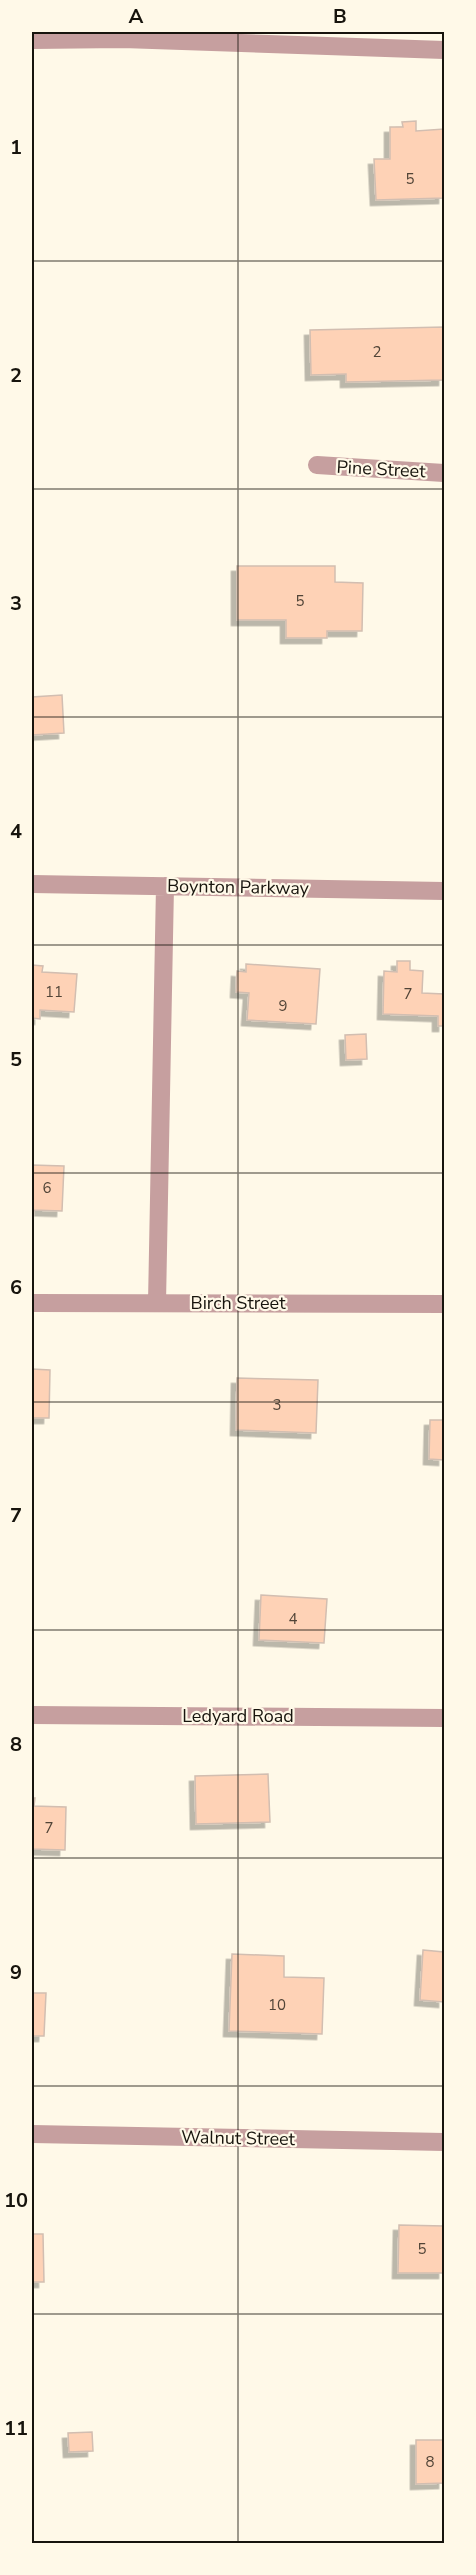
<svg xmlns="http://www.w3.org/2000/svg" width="476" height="2575" font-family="'Nunito Sans',sans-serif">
	<defs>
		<filter id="shadow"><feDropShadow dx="-5.5" dy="5.5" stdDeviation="0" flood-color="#0004"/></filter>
	</defs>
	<rect width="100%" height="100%" fill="#fff9e8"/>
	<path fill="#fed2b6" stroke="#d2beb1" stroke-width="1.5" filter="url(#shadow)" d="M416 121V131L444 129V198L376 200 374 159H390V127H403L402 122Z
		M444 327V380L346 382V374L311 375 310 330Z
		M237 566H335V582L363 583 362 631H327V638H286V620H237Z
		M62 695 64 733 32 735V697Z
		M397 961H410V970L423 971 422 993 444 994V1026H438V1016L383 1014 384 971 397 972Z
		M246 964 320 969 316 1024 247 1020 249 993 236 992 237 971 246 972Z
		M32 965 43 966 42 972 77 974 74 1012 40 1010V1019L32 1018Z
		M366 1034 367 1059 346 1060 345 1035Z
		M32 1165 64 1166 62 1211 34 1210 33 1220Z
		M32 1369 50 1370 49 1418H32Z
		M237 1378 318 1380 316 1433 236 1430Z
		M430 1420H444V1460L429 1459Z
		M261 1595 327 1599 324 1643 259 1640Z
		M268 1774 270 1822 196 1824 195 1776Z
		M32 1798H35L34 1806 66 1807 65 1850 32 1849Z
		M423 1950 444 1952V2002L420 2000Z
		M232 1954 284 1956V1977L324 1978 322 2034 229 2031Z
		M32 1993H46L44 2036H32Z
		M399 2225 444 2226V2273H398Z
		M32 2234H43L44 2282H32Z
		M92 2432 93 2451 69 2452 68 2433Z
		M416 2440H444V2483L416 2484Z"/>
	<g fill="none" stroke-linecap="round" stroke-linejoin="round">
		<path stroke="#c69f9f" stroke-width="18" d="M32 40 123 39 444 50
			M317 465 444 473
			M32 884 444 891
			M32 1303 444 1304
			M157 1303 165 886
			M32 1715 444 1718
			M32 2134 444 2142"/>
	</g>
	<path fill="none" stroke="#17140d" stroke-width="1.5" stroke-opacity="0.55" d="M238 32V2544M32 261H444M32 489H444M32 717H444M32 945H444M32 1173H444M32 1402H444M32 1630H444M32 1858H444M32 2086H444M32 2314H444"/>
	<g text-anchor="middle" stroke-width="4.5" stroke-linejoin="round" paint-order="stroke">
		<g font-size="15" fill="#514437">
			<text x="410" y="184">5</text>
			<text x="377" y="357">2</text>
			<text x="300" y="606">5</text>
			<text x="54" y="997">11</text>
			<text x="408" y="999">7</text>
			<text x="283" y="1011">9</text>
			<text x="47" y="1193">6</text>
			<text x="277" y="1410">3</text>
			<text x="293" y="1624">4</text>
			<text x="49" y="1833">7</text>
			<text x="277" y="2010">10</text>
			<text x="422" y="2254">5</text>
			<text x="430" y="2467">8</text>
		</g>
		<g font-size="18" fill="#17140d" stroke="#fff9e8">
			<text transform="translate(381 469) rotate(3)" y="6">Pine Street</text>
			<text transform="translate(238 887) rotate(1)" y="6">Boynton Parkway</text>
			<text x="238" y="1309">Birch Street</text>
			<text x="238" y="1722">Ledyard Road</text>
			<text transform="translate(238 2138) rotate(1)" y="6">Walnut Street</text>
		</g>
	</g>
	<rect width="476" height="2575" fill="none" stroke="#fff9e8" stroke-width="66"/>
	<rect x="33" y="33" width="410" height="2509" fill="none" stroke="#17140d" stroke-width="2"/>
	<g font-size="20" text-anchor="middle" font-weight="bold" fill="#17140d">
		<text x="136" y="23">A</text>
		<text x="340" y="23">B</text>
		<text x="16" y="154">1</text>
		<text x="16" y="382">2</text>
		<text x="16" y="610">3</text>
		<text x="16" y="838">4</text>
		<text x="16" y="1066">5</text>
		<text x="16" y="1294">6</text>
		<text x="16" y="1522">7</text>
		<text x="16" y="1751">8</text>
		<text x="16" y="1979">9</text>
		<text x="16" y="2207">10</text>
		<text x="16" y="2435">11</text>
	</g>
</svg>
